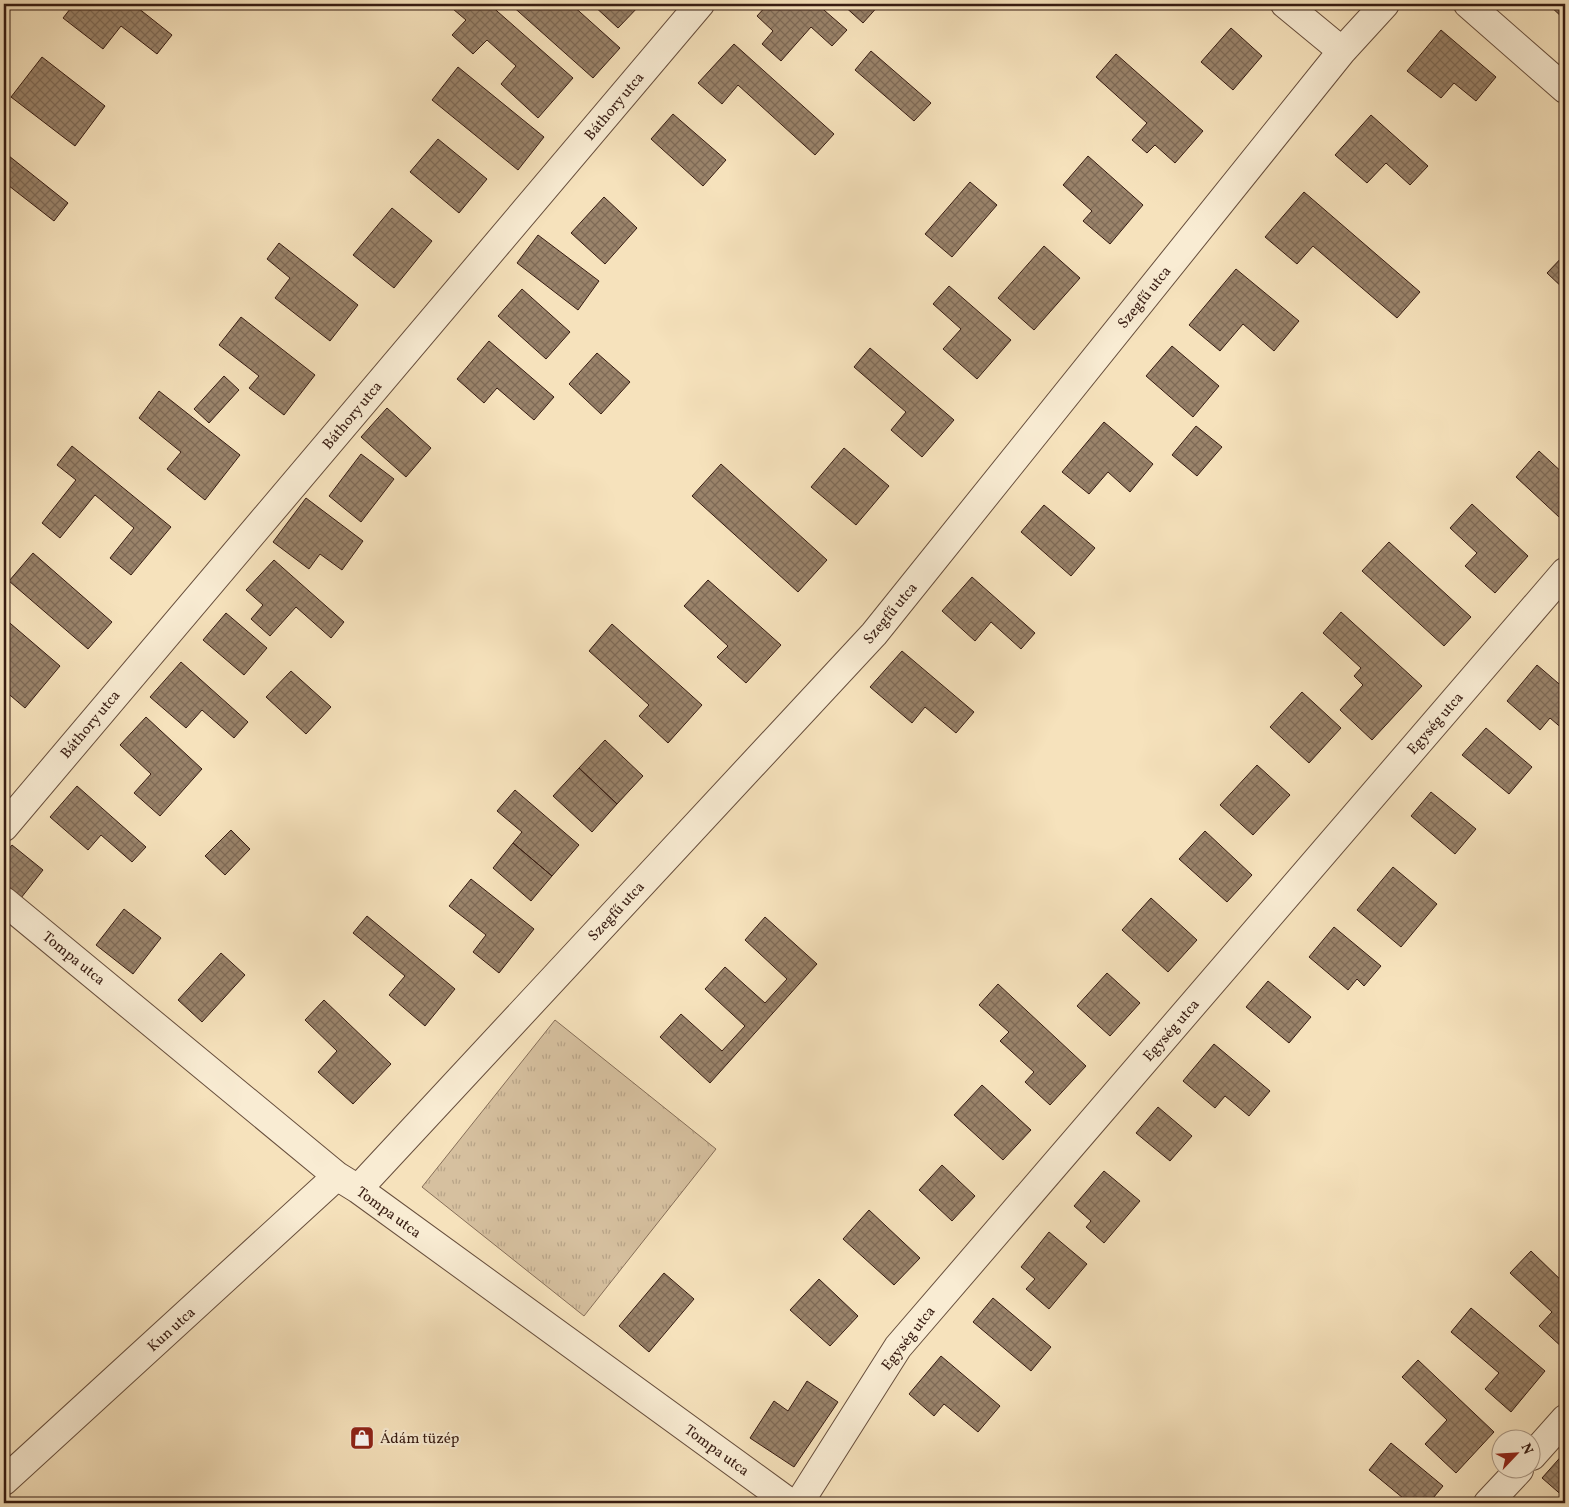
<svg xmlns="http://www.w3.org/2000/svg" width="1569" height="1507" font-family="Vollkorn,serif">
	<defs>
		<pattern id="park-tufts" width="24" height="20" patternUnits="userSpaceOnUse" patternTransform="scale(1.25)"><rect width="24" height="20" fill="#d6c09f"/><path d="M3 7l-1-3M5 7V3M7 7l1-3M15 17l-1-3M17 17v-4M19 17l1-3" fill="none" stroke="#b8a488"/></pattern>
		<pattern id="building-cross-hatch" width="8" height="8" patternUnits="userSpaceOnUse" patternTransform="scale(1.25)"><rect width="8" height="8" fill="#9a836a"/><path d="M0 0l8 8M0 8l8-8" fill="none" stroke="#7e6a56"/></pattern>
	</defs>
	<rect width="100%" height="100%" fill="#f6e2bc"/>
	<filter id="stains"><feTurbulence type="fractalNoise" baseFrequency=".004" numOctaves="4"/><feColorMatrix values="0 0 0 0 .2 0 0 0 0 .09 0 0 0 0 .02 0 0 0 .5 -.17"/></filter>
	<radialGradient id="worn" r=".72"><stop offset=".6" stop-color="#630" stop-opacity="0"/><stop offset="1" stop-color="#630" stop-opacity=".3"/></radialGradient>
	<path fill="url(#park-tufts)" stroke="#866e58" d="M555 1020 716 1149 584 1316 422 1187Z"/>
	<path fill="url(#building-cross-hatch)" stroke="#371c12" d="M74 4H133L172 35 157 54 121 26 103 49 63 18Z
		M447 4H489L573 78 538 118 501 84 516 66 487 40 473 54 452 35 466 20Z
		M510 4H571L620 48 593 78Z
		M592 4H641L618 28Z
		M768 4H817L847 30 832 46 811 27 781 61 762 44 773 31 757 16Z
		M842 4H880L863 23Z
		M1548 4H1565V20Z
		M1231 28 1262 56 1233 90 1201 62Z
		M1441 30 1496 77 1476 101 1454 83 1441 98 1407 71Z
		M734 44 834 134 815 155 738 85 722 104 698 83Z
		M871 51 931 103 914 121 855 70Z
		M1116 54 1203 131 1175 163 1155 145 1147 153 1132 140 1147 123 1096 77Z
		M42 57 105 106 75 146 11 97Z
		M458 67 544 137 518 170 432 100Z
		M673 114 726 160 703 186 651 139Z
		M1371 115 1428 166 1410 185 1386 163 1367 183 1335 155Z
		M438 139 487 179 459 213 410 172Z
		M4 152 68 203 54 221 4 182Z
		M1088 156 1143 205 1110 244 1083 221 1092 211 1063 185Z
		M970 182 997 205 952 257 925 234Z
		M1304 192 1420 292 1397 318 1313 246 1297 264 1265 237Z
		M604 197 637 228 605 264 571 233Z
		M392 208 432 241 394 288 353 255Z
		M538 235 599 281 578 310 517 263Z
		M279 243 358 305 330 341 275 298 290 278 267 259Z
		M1044 246 1080 278 1034 330 998 298Z
		M1565 254V290L1547 273Z
		M1236 269 1299 321 1274 351 1243 324 1220 351 1189 325Z
		M949 286 1011 340 977 379 943 349 961 329 933 304Z
		M522 289 570 332 546 359 498 316Z
		M241 317 315 375 284 415 249 388 259 376 219 345Z
		M489 341 554 397 534 420 497 388 484 403 457 379Z
		M1172 346 1219 386 1193 417 1146 376Z
		M870 348 954 420 922 457 891 430 906 412 854 367Z
		M597 353 630 382 601 414 569 384Z
		M224 376 239 390 209 423 194 409Z
		M159 391 240 455 205 500 167 469 181 452 139 418Z
		M387 408 431 448 406 477 361 437Z
		M1104 422 1153 464 1130 492 1108 472 1089 494 1062 472Z
		M1196 426 1222 447 1197 476 1172 455Z
		M72 446 171 527 131 575 110 558 134 528 95 495 60 538 42 523 76 480 57 465Z
		M844 448 889 486 856 525 811 487Z
		M1539 451 1565 475V510L1559 517 1516 477Z
		M361 454 394 479 361 522 329 496Z
		M721 464 827 560 798 592 692 496Z
		M306 498 363 541 342 570 320 554 309 569 273 542Z
		M1472 504 1528 556 1495 593 1465 566 1477 553 1450 528Z
		M1044 505 1095 548 1071 576 1021 532Z
		M1389 542 1471 617 1444 646 1362 571Z
		M33 553 112 622 88 649 9 581Z
		M274 560 344 622 331 638 296 607 270 636 251 619 263 605 246 590Z
		M972 577 1035 633 1021 649 991 622 975 641 942 611Z
		M708 580 781 645 746 683 717 657 728 646 684 606Z
		M1341 612 1422 686 1372 740 1340 710 1363 685 1354 676 1361 668 1323 633Z
		M226 613 267 648 244 675 203 640Z
		M4 618 60 666 25 708 4 690Z
		M612 624 702 705 668 743 639 716 649 705 589 651Z
		M902 651 974 712 956 733 925 707 912 723 870 687Z
		M181 662 248 722 234 738 202 710 186 728 150 697Z
		M1537 665 1565 689V731L1550 718 1540 730 1507 701Z
		M291 671 331 707 306 734 266 697Z
		M1302 692 1341 728 1309 763 1270 727Z
		M146 717 202 769 160 816 134 793 151 774 120 745Z
		M1486 728 1532 767 1509 794 1462 755Z
		M605 740 643 776 617 804 579 768Z
		M1257 765 1290 795 1253 835 1220 805Z
		M579 768 617 804 592 832 553 796Z
		M77 786 146 847 132 862 101 835 88 850 50 817Z
		M515 790 579 845 552 876 513 843 522 832 497 811Z
		M1431 792 1476 829 1455 854 1411 816Z
		M231 830 250 849 225 875 205 856Z
		M1205 831 1252 875 1227 902 1179 859Z
		M513 843 552 876 531 901 493 868Z
		M12 845 43 870 21 898 4 884V855Z
		M1393 867 1437 904 1401 947 1357 910Z
		M471 879 534 929 499 973 473 952 486 935 449 906Z
		M1151 898 1197 940 1168 972 1122 930Z
		M124 909 161 938 133 974 96 945Z
		M367 916 455 989 425 1026 389 995 405 976 353 933Z
		M765 917 817 964 710 1083 660 1037 681 1014 722 1051 745 1026 705 989 725 967 765 1003 787 979 745 940Z
		M1334 927 1381 966 1364 986 1357 979 1348 990 1309 957Z
		M221 953 245 975 202 1022 178 1000Z
		M1107 973 1140 1003 1110 1036 1077 1006Z
		M1268 981 1311 1017 1289 1043 1246 1007Z
		M998 984 1086 1066 1050 1105 1025 1082 1034 1072 1000 1041 1009 1032 979 1005Z
		M324 1000 391 1064 353 1104 318 1072 337 1051 305 1020Z
		M1214 1044 1270 1091 1249 1116 1225 1096 1215 1108 1183 1081Z
		M982 1085 1031 1130 1003 1160 954 1115Z
		M1158 1107 1192 1136 1170 1161 1136 1133Z
		M942 1165 975 1196 952 1221 919 1190Z
		M1104 1171 1140 1201 1104 1243 1086 1227 1091 1221 1074 1206Z
		M869 1210 920 1258 894 1285 843 1239Z
		M1049 1232 1087 1264 1049 1309 1026 1289 1035 1279 1021 1267Z
		M1531 1251 1565 1284V1348L1564 1349 1539 1326 1552 1312 1510 1273Z
		M664 1273 694 1299 649 1352 619 1326Z
		M819 1279 858 1316 830 1346 790 1310Z
		M993 1298 1051 1347 1031 1371 973 1322Z
		M1471 1308 1545 1371 1511 1412 1485 1389 1499 1373 1451 1332Z
		M941 1356 1000 1406 978 1432 944 1404 934 1416 909 1394Z
		M1418 1360 1494 1432 1456 1473 1425 1444 1447 1420 1402 1377Z
		M807 1381 838 1402 794 1467 750 1438 774 1401 788 1411Z
		M1391 1443 1443 1486 1429 1503H1409L1369 1470Z
		M1565 1452V1498L1542 1478Z"/>
	<g fill="none" stroke-linecap="round" stroke-linejoin="round">
		<defs>
			<path id="minor" d="M1285 4 1342 51
				M1468 4 1565 89
				M4 827 700 4
				M4 901 337 1176 358 1189 790 1503
				M358 1189 874 634 1342 51 1385 4
				M1532 1456 1565 1419
				M4 1481 337 1176
				M799 1503 898 1347 1565 572
				M1488 1503 1519 1470"/>
		</defs>
		<use href="#minor" stroke="#674e3c" stroke-width="30"/>
		<use href="#minor" stroke="#f9ecd3" stroke-width="28"/>
	</g>
	<defs>
		<symbol id="shop-square" viewBox="-11 -11 22 22"><rect x="-9" y="-9" width="18" height="18" rx="4" fill="#8f2418" stroke="#f9ecd3"/><path d="M-5-2.5h2.3a2.7 3.5 0 0 1 5.4 0H5L5.5 6h-11ZM-1.5-2.5h3a1.5 2.3 0 0 0-3 0Z" fill="#fff"/></symbol>
	</defs>
	<g fill-rule="evenodd">
		<use href="#shop-square" x="348" y="1424" width="28" height="28"/>
	</g>
	<g text-anchor="middle" stroke-width="4.5" stroke-linejoin="round" paint-order="stroke">
		<g font-size="15" fill="#371c12" stroke="#f9ecd3">
			<text transform="translate(614 106) rotate(-50)" y="5">Báthory utca</text>
			<text transform="translate(1144 297) rotate(-51)" y="5">Szegfű utca</text>
			<text transform="translate(352 415) rotate(-50)" y="5">Báthory utca</text>
			<text transform="translate(890 613) rotate(-50)" y="5">Szegfű utca</text>
			<text transform="translate(1435 723) rotate(-49)" y="5">Egység utca</text>
			<text transform="translate(90 724) rotate(-50)" y="5">Báthory utca</text>
			<text transform="translate(616 911) rotate(-47)" y="5">Szegfű utca</text>
			<text transform="translate(74 958) rotate(39)" y="5">Tompa utca</text>
			<text transform="translate(1171 1030) rotate(-49)" y="5">Egység utca</text>
			<text transform="translate(389 1212) rotate(36)" y="5">Tompa utca</text>
			<text transform="translate(171 1329) rotate(-42)" y="5">Kun utca</text>
			<text transform="translate(908 1338) rotate(-52)" y="5">Egység utca</text>
			<text transform="translate(717 1450) rotate(36)" y="5">Tompa utca</text>
		</g>
		<g font-size="15" fill="#371c12" stroke="#f9ecd3" text-anchor="start">
			<text x="380" y="1443">Ádám tüzép</text>
		</g>
	</g>
	<rect width="1569" height="1507" fill="none" stroke="#f6e2bc" stroke-width="20"/>
	<rect x="5" y="5" width="1559" height="1497" fill="none" stroke="#371c12" stroke-width="2.5"/>
	<rect x="10" y="10" width="1549" height="1487" fill="none" stroke="#371c12"/>
	<g transform="translate(1516 1454) rotate(65)"><circle r="24" fill="#f9ecd3" stroke="#ab9986"/>
	<path d="M0-4L9 19L0 12L-9 19Z" fill="#8f2418"/>
	<text y="-8" font-size="14" font-weight="bold" text-anchor="middle" fill="#371c12">N</text>
	</g>
	<rect width="100%" height="100%" filter="url(#stains)"/>
	<rect width="100%" height="100%" fill="url(#worn)"/>
</svg>
